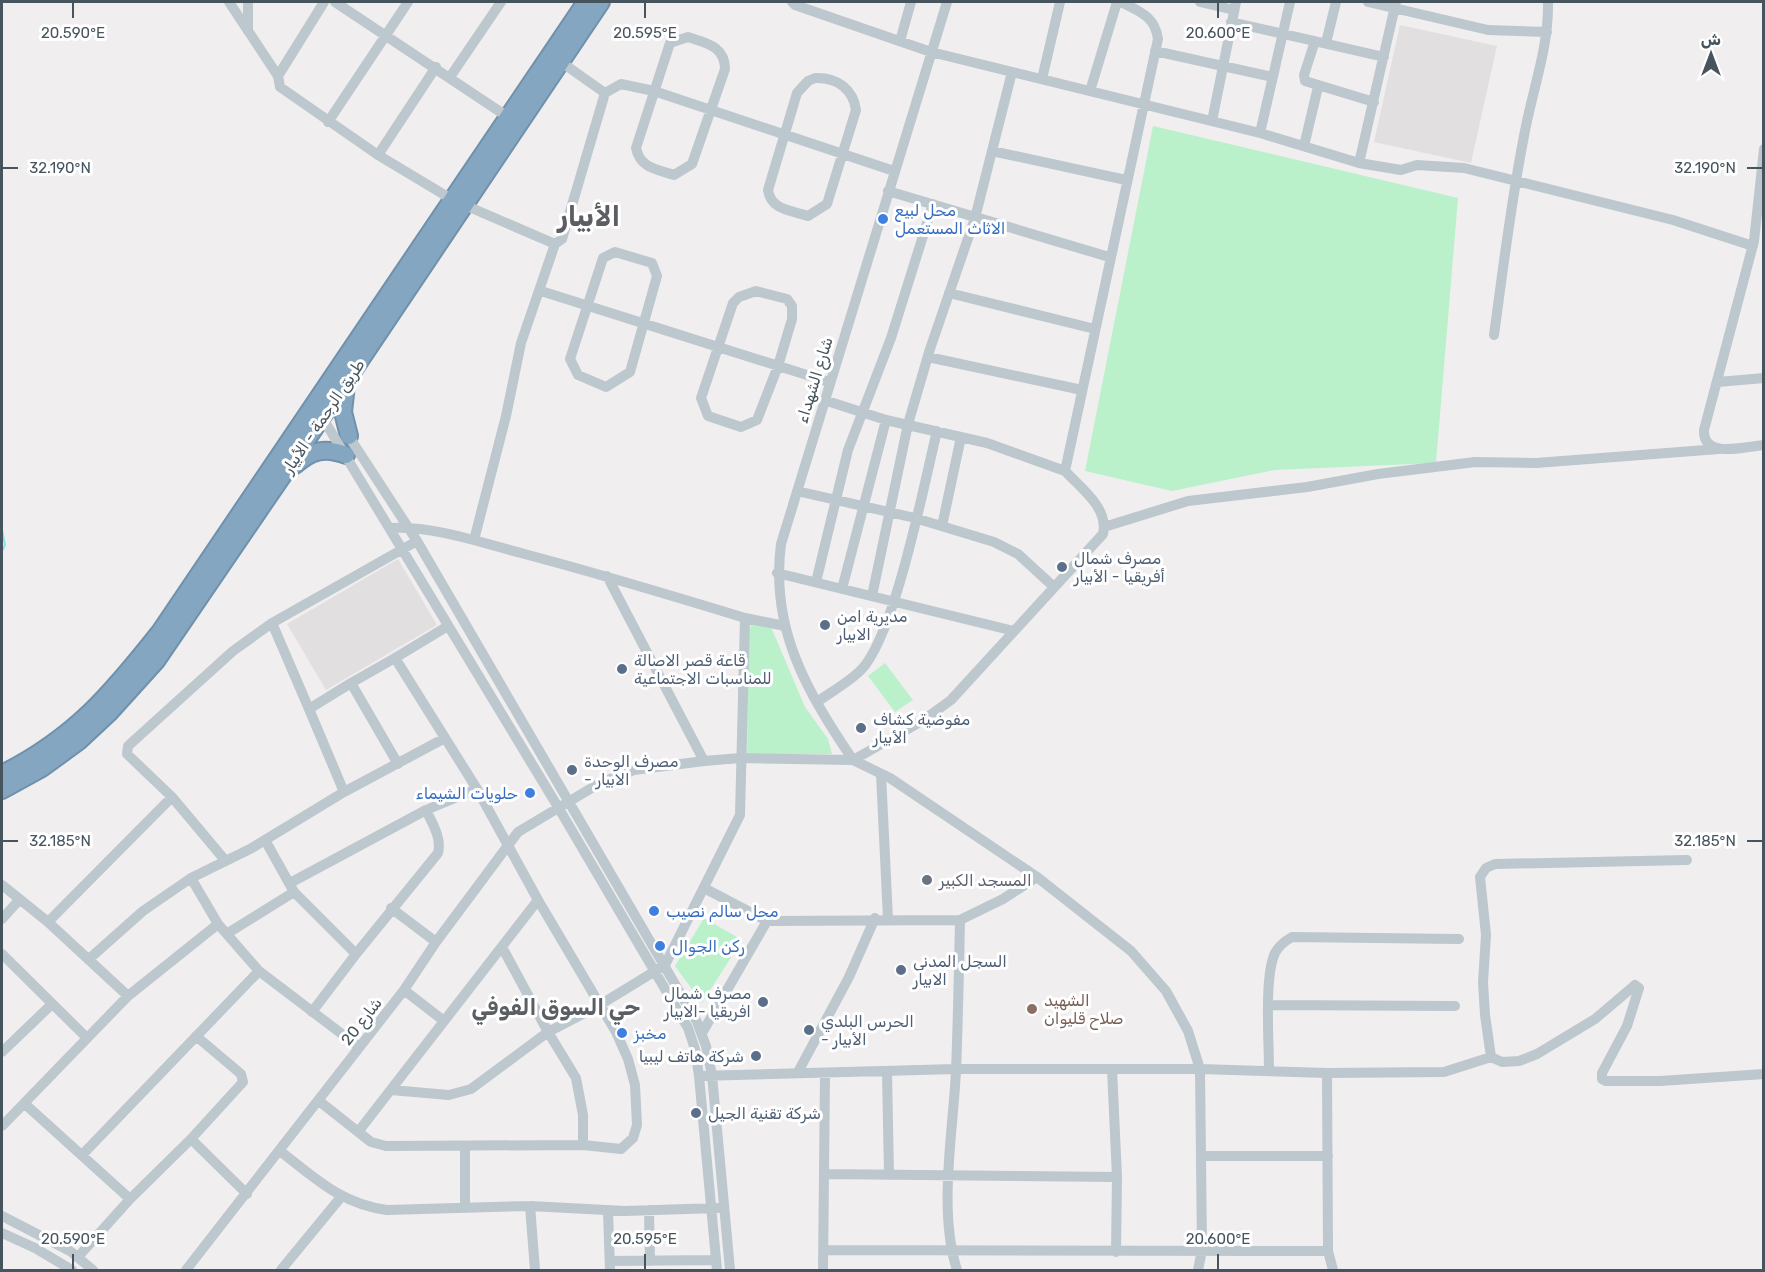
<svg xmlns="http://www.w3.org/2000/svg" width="1765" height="1272" font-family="Rubik,Vazirmatn,sans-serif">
	<rect width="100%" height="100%" fill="#f1eeef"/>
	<path fill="#e2dfe1" d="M1400 25 1497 46 1471 163 1374 142Z
		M398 559 437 625 326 690 287 624Z"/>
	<path fill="#baf1cb" d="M1153 126 1458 198 1436 463 1275 470 1172 491 1085 471Z
		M752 624 771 627 805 707 828 739 832 754H747L749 630Z
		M885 663 913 700 895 712 868 676Z
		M704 918 742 940 702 1003 675 966Z"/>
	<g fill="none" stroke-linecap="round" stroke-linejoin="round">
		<path stroke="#85e2f0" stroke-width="2" d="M2 530 5 545 2 551"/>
		<defs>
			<path id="highway" d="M346 385 343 412 349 436
				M295 465C312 450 325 447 346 455
				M2 774C74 738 111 694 160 632L586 2
				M2 790 42 768 79 741 109 713 156 661 283 475 601 2"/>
		</defs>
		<use href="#highway" stroke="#6f91ac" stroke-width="20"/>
		<path stroke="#bcc7ce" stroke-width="10" d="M229 2 278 76
			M248 2V31
			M324 2 278 76 280 87 378 155 453 200 555 244 562 239 605 93
			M335 2 508 117
			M792 2 795 5 931 52 1260 133 1359 163 1401 170 1417 165 1464 168 1673 220 1753 246
			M1200 2 1234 10
			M1368 2 1488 30 1547 32
			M1231 22 1384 57
			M688 37C706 43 725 46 725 69L692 164 674 175C656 169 640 168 636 148L670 43Z
			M900 41 911 2
			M1315 41 1304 75 1305 81 1374 102
			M1326 43 1336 2
			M1155 51 1273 77
			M561 62 605 93 621 84 654 91 894 171
			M450 77 501 2
			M815 78C837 77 853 89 856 110L827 204 808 216C790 210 771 210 768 190L797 93 808 81Z
			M1042 79 1060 2
			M1090 91 1117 2
			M1212 121 1236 2
			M328 122 408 2
			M1260 133 1290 2
			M1304 146 1318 87
			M1764 149 1754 241 1704 430C1703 459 1744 447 1764 445
			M992 151 1126 180
			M378 155 436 67
			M1359 163 1396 2
			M888 191 1109 257
			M615 252 652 263 657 276 630 372 606 387 578 375 570 359 603 258Z
			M541 291 829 382
			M756 291 787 299 792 306V319L778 366 757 420 741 427 708 416 701 398 733 303 739 297Z
			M949 293 1095 329
			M1494 335C1503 269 1511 202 1524 136 1532 91 1549 48 1548 2
			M928 357 1082 390
			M1718 382 1764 378
			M824 400 886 420 987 443 1065 471
			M319 412 558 807 688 1028 695 1049 699 1076 717 1270
			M346 432 417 541 697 1022 706 1046 712 1075 730 1270
			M797 491 915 518 994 542 1018 554 1054 587
			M942 526 961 437
			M1104 527 1188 501 1307 487 1378 474 1475 462 1536 463 1719 449
			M391 528C434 526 479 542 521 553 596 573 670 595 745 618
			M474 540 506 416 521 343 555 244
			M777 573 1014 631
			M607 576 704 761
			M816 582 848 450 891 338 933 204
			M842 589 886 420
			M872 596 908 424 930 349 975 218 1012 72
			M395 658 448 626
			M817 702C831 692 849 682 861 670 895 635 924 484 937 431
			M309 709 272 623 417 541
			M853 760 922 721 951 700 1103 534C1109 508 1081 488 1065 471L1158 39C1155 16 1139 11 1121 2
			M853 760C807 692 770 629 781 544L947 2
			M881 774 888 919
			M344 792 309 709 351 683
			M172 797 127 754 128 746 233 651 272 623
			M265 840 294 892 356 954 312 1012
			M191 878 218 924
			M290 883 426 810
			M2 885 48 922 128 996 218 924 259 971 359 1047
			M704 888 767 921 960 920 1003 899 1037 877
			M391 908 436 942
			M2 919 19 900
			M48 922 172 797 224 859
			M228 933 294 892
			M502 947 548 1032 576 1078 583 1115V1145
			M2 954 87 1038
			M356 954 438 853C442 838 432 823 426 810L477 789
			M89 959 143 911 191 878 250 849 344 792 445 738
			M404 990 444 1021
			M1270 1005 1455 1006
			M702 1033 767 921
			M2 1052 52 1004
			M1491 1057 1485 1015 1483 982 1486 935 1480 877 1486 868 1495 864 1687 860
			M1112 1069 1117 1177 1116 1252
			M1269 1070C1269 1042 1264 976 1275 953 1279 945 1285 941 1292 937L1459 939
			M798 1072 849 977 875 918
			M887 1072 889 1175
			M1327 1073 1328 1251 1333 1270
			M699 1076 956 1069H1200L1327 1073 1444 1072 1491 1057 1502 1062 1519 1061 1537 1054 1595 1019 1635 985 1639 988 1627 1026 1602 1073V1079L1606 1081H1660L1764 1074
			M391 1090 449 1095 471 1089 548 1032 598 1006 665 965 740 815 745 618 785 626
			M319 1101 371 1142 386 1146 583 1145 621 1149 633 1138 637 1125 635 1085 628 1059 616 1032 538 900 477 789 395 658 351 683 398 764
			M25 1104 130 1199 191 1139 243 1082 241 1074 196 1036
			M2 1126 128 996
			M358 1132 538 900
			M191 1139 247 1194
			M280 1151C315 1178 341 1204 387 1210L530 1206 625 1211 718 1208
			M82 1155 259 971
			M1202 1156H1328
			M824 1174 1117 1177
			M530 1206 535 1270
			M465 1208V1147
			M649 1210 650 1261
			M608 1211 610 1270
			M2 1216 70 1251 93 1270
			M2 1233 35 1248 72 1270
			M823 1250 1328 1251
			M78 1257 130 1199
			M610 1261 716 1260
			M186 1270 404 990 436 942 518 832 600 783 634 770 704 761 740 758 853 760 890 778 1037 877 1131 951 1166 991 1188 1031 1200 1069 1202 1250 1198 1270
			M281 1270 341 1197
			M823 1270 825 1075
			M957 1270C938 1211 953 1133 956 1071 958 1021 959 970 960 920"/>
		<use href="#highway" stroke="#84a6c0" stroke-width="16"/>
	</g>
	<path fill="none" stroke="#46545d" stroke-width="2" d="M73 3V18M645 3V18M1218 3V18M3 168H18M1747 168H1762M3 841H18M1747 841H1762M73 1254V1269M645 1254V1269M1218 1254V1269"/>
	<g fill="#3f7fe0" stroke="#fff" stroke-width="2">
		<circle cx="883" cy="219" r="6"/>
		<circle cx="530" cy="793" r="6"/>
		<circle cx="654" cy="911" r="6"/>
		<circle cx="660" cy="946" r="6"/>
		<circle cx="622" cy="1033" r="6"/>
	</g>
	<g fill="#5c6f8a" stroke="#fff" stroke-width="2">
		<circle cx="1062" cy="567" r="6"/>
		<circle cx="825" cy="625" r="6"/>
		<circle cx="622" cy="669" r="6"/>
		<circle cx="861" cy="728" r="6"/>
		<circle cx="572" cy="770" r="6"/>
		<circle cx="901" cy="970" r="6"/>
		<circle cx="763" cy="1002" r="6"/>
		<circle cx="809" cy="1030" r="6"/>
		<circle cx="756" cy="1056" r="6"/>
		<circle cx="696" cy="1113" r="6"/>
	</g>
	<circle fill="#6b7280" stroke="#fff" stroke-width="2" cx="927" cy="880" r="6"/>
	<circle fill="#8d6e63" stroke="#fff" stroke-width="2" cx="1032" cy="1009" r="6"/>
	<g text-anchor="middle" stroke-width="6" stroke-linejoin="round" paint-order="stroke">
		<g font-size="16" fill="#366cbe" stroke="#fff" text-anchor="start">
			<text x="895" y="216">محل لبيع<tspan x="895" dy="18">الاثاث المستعمل</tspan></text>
			<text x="518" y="799" text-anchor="end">حلويات الشيماء</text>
			<text x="666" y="917">محل سالم نصيب</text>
			<text x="672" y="952">ركن الجوال</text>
			<text x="634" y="1039">مخبز</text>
		</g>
		<g font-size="16" fill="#46545d" stroke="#fff">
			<text transform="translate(814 380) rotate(-73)" y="6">شارع الشهداء</text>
			<text transform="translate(323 416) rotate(-56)" y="6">طريق الرجمة - الأبيار</text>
			<text transform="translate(361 1021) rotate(-52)" y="6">شارع 20</text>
		</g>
		<g font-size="16" fill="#4e5e75" stroke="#fff" text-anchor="start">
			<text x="1074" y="564">مصرف شمال<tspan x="1074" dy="18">أفريقيا - الأبيار</tspan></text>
			<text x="837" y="622">مديرية امن<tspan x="837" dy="18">الابيار</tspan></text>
			<text x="634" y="666">قاعة قصر الاصالة<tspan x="634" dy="18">للمناسبات الاجتماعية</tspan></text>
			<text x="873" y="725">مفوضية كشاف<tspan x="873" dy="18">الأبيار</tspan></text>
			<text x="584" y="767">مصرف الوحدة<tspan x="584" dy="18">- الابيار</tspan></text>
			<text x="913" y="967">السجل المدني<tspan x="913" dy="18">الابيار</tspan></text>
			<text x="751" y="999" text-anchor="end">مصرف شمال<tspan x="751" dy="18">افريقيا -الابيار</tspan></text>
			<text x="821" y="1027">الحرس البلدي<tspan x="821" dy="18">- الأبيار</tspan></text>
			<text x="744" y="1062" text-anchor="end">شركة هاتف ليبيا</text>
			<text x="708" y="1119">شركة تقنية الجيل</text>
		</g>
		<g font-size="16" fill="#5b616d" stroke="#fff" text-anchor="start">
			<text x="939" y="886">المسجد الكبير</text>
		</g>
		<g font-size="16" fill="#785e54" stroke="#fff" text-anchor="start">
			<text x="1044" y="1006">الشهيد<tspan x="1044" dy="18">صلاح قليوان</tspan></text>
		</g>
		<g font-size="22" font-weight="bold" fill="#5b5f64" stroke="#fff">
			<text x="556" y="1015">حي السوق الفوفي</text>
		</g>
		<g font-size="28" font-weight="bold" fill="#5b5f64" stroke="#fff">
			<text x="589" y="226">الأبيار</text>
		</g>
	</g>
	<g font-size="15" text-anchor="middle" fill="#46545d" stroke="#fff" stroke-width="6" stroke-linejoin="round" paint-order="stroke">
		<text x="73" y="38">20.590°E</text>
		<text x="645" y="38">20.595°E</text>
		<text x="1218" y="38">20.600°E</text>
		<text x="60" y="173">32.190°N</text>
		<text x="1705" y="173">32.190°N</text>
		<text x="60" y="846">32.185°N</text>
		<text x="1705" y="846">32.185°N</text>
		<text x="73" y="1244">20.590°E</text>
		<text x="645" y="1244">20.595°E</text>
		<text x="1218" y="1244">20.600°E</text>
	</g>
	<rect width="1765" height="1272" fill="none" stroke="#46545d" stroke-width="6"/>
	<g transform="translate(1711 54)" stroke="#ffffff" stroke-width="4.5" paint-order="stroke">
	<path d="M0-4.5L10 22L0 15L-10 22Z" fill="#46545d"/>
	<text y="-9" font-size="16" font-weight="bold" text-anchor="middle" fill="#46545d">ش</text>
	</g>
</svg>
